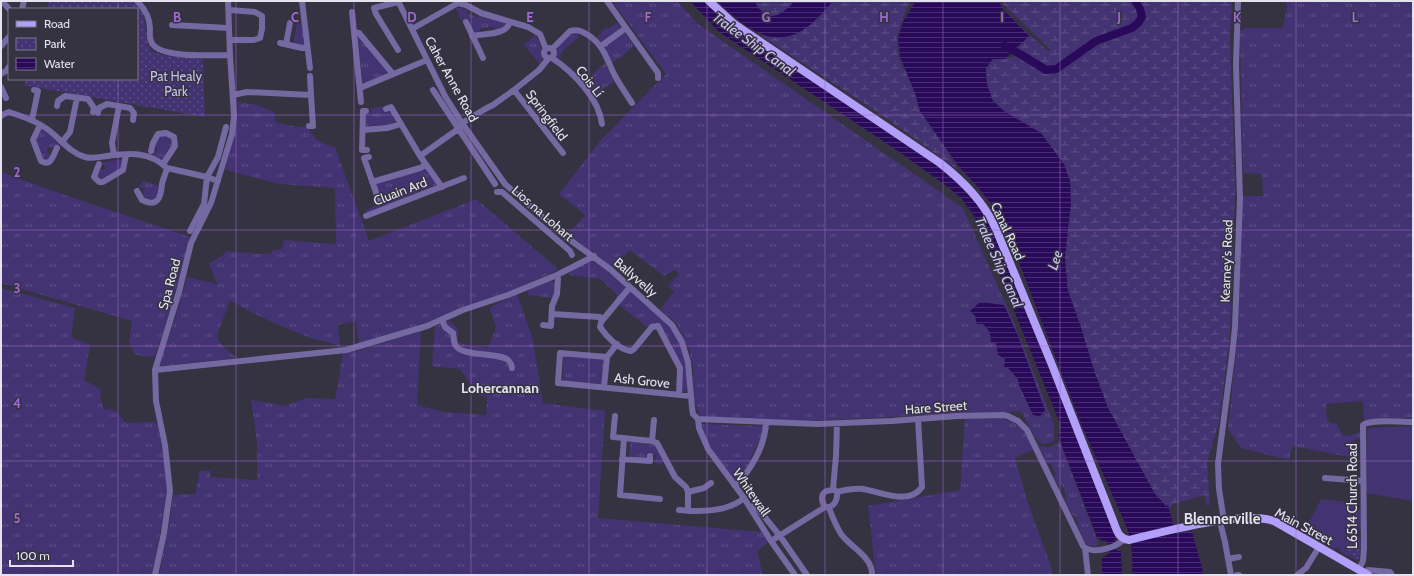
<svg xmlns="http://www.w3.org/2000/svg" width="1414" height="576" font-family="Cabin,sans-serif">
	<defs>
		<pattern id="grass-tufts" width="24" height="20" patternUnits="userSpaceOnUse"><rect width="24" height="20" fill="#433372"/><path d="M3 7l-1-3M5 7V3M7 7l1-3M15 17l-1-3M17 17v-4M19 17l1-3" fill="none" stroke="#5e5086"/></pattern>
		<pattern id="wetland-marsh" width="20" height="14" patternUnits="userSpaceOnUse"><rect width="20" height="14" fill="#433372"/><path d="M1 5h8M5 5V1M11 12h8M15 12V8" fill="none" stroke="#5e5086"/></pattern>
		<pattern id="park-dots" width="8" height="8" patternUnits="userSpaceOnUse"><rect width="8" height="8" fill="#433372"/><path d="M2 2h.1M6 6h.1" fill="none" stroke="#5e5086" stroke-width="1.8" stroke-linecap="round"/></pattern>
		<pattern id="water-rules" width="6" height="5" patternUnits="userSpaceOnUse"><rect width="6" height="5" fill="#290959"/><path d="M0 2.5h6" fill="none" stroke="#482d71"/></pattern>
	</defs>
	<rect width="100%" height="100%" fill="#353242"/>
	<path fill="url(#grass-tufts)" fill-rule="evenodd" d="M612 1H677L698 24 963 208 1012 318 1054 424V440L1051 443 1043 444 1036 439 1021 411 800 421 700 417 694 400 693 367 689 350 677 324 660 309 674 292 668 286 679 274 675 270 664 276 630 250 613 268 597 255 568 234 585 215 559 194 600 141 666 74ZM1004 305 1018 336 1045 410 1040 416 1033 415 1019 385 1018 379 1008 368 1005 359 998 355 996 343 991 342C991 334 989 329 983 324H977L975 316Z
		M1285 1H1413V418L1364 420 1363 401 1326 404 1327 419 1331 423H1336L1343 435 1350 436 1360 432V439L1354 440V458L1293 446 1289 460 1241 448 1228 429 1238 331 1243 196H1263L1262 174 1243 173 1240 31 1246 28H1283L1287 6Z
		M455 6 468 11 467 13 478 18 479 16 503 22 505 25 496 31H494V27L479 29 480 32H472L469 25 472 23 470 19 462 22Z
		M618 22 620 27 619 30 602 42 597 38 604 29 609 28Z
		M297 23 302 24 304 43 303 45 293 43Z
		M576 33H579L577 35 579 37 567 47 564 49 558 59C553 48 566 37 576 33Z
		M623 33H625L634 46C626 52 621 58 611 63L605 46Z
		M535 35C540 43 546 55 540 64L524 45Z
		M358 37H360L387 71 386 74 365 84 362 81Z
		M605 63 614 82 604 88 600 95 594 98 585 85 595 72Z
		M237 102 258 105 275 113V122L296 127H307C313 138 322 145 335 147L369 241 476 199 558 269 552 273 497 297 449 315 361 344 359 342 356 321 338 325 340 347C330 341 319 341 308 337 281 327 255 315 230 300L217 335C218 345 230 352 237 358L160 366 158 365 175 319 187 277 217 284 209 263 222 256 226 251 260 254 272 253 273 250 282 249 284 240 336 244 335 188 279 184 226 170C227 148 242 123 237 102Z
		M383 106 386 113 391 112 396 123 388 126 367 128 365 124 366 114 370 113 371 109Z
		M40 128 60 144 58 148 55 147 52 148 48 147 47 151 51 155 49 160H44L35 140Z
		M162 134 172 139C174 147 168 153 162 159H160L151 153 153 151H157V148L155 146 154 143Z
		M123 159 121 170 100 181 97 175 100 170 105 169V166L102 163Z
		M424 169H426L437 184 436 187 367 213 366 210 387 201 385 196H381C379 193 376 187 377 183Z
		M1 172 62 194 190 237C180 277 169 317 155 356L147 357 134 354 129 342 132 321 1 283Z
		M143 181 159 186C159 194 158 198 150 200L144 198 142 195 145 191 143 187 138 188Z
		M589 262 601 263 626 286V289L619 300 616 297 618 295 600 279 569 275 570 270 584 263Z
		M548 280 555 282V293L553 298 528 295V289Z
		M1 288 75 308 71 337 90 345 84 380 101 389 100 397 104 409 115 410 126 423 155 422 158 425 166 471 168 492 152 575H1Z
		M630 290C656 314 684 331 687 370 687 377 688 384 686 392L681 391V368L671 343 659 325 657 323 652 324 648 328 619 305Z
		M517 294 532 336 543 403 605 411 598 518 762 532 769 542 757 551 763 575H159L171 513 173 495 196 494 199 471H211L210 477 257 480V442L251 400 285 406 306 398 335 399 343 353 357 351 421 331 417 405 444 412 486 415 487 397 478 395 460 369 432 366 435 327 449 320 458 329V343L488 348 496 327 489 308Z
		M564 357 605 359 602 384 565 381 563 380V359Z
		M965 418H1002L1012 422 1022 428 1034 449 1015 458 1028 503 1052 569V575H876L868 506 960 490Z
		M701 424 763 426 764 430 758 445H757L750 459 751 460 736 482 713 455Z
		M630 442 655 445 662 460 661 461 662 463 664 464 660 465 655 463 656 455H651L646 459H643V457L629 456Z
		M1060 442 1099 545C1085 551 1082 536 1077 525L1078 523 1075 516 1072 515 1065 499 1066 495 1062 485 1057 484 1054 477 1055 473 1052 465 1047 463 1039 446 1049 447Z"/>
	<path fill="url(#wetland-marsh)" d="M754 1H910C903 19 894 36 898 55 899 61 903 67 905 73 904 68 902 63 900 58 894 35 904 22 915 2L918 1 928 3 929 1 975 144 1041 320 1011 242 995 209 976 185 959 167 944 146 958 170 885 117 763 37Z
		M999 1 1002 8 1029 35 1032 37 1048 51 1051 50 1002 3V1H1232L1230 38 1235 192 1230 336 1219 422 1207 463 1210 505 1207 506 1204 495 1173 504 1169 509 1176 534 1192 531 1204 575H1179L1127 460 1135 457 1108 408 1057 280 1066 266 1065 258 933 71 1011 53 1006 58 1025 55 982 30Z"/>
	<path fill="url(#park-dots)" d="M49 1H132C153 14 140 44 154 52 164 57 191 58 203 59L205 117 23 85 27 79H137V9H47Z
		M1355 535 1362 539 1361 549 1358 561 1344 553Z"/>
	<path fill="#433372" d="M1413 426V501L1366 493 1367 428Z
		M1321 499 1356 503 1357 510 1362 509 1363 529 1358 530 1344 553 1341 552 1340 549 1338 547 1333 549 1323 542 1322 538 1319 537 1316 539 1304 532Z"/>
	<path fill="url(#water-rules)" d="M690 1H706L804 74 951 176 986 214 1011 271 1117 537C1113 541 1113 547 1117 551H1121L1122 575H1102V558L1110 553 1108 543 1106 541H1102L1097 537 1058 436 1061 426 980 227 972 213 962 199 948 187 898 151 719 32Z
		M717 1H754C757 5 760 11 765 14 776 21 788 8 795 1H833C825 10 817 20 807 27 773 53 742 25 717 1Z
		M918 1 928 3 929 1H999L1002 8 1029 36 1005 59H993L986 68 987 84 993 101 1004 111 1041 133 1064 164 1070 181 1071 203 1065 258 1068 291 1080 324 1095 373 1108 408 1155 494 1166 506 1168 505 1176 534 1192 531 1204 575H1132C1133 559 1132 543 1127 528L1082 426 1011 242 995 209 976 185 959 167 920 111 914 91 900 57 898 38 903 22 915 2Z
		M980 302 1004 305 1018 336 1045 410 1040 416 1033 415 1019 385 1018 379 1008 368 1004 367 1005 359 998 355 996 343 991 342C991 334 989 329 983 324H977L975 316 970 311Z"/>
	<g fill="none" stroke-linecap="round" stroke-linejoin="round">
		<path stroke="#290959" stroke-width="8" d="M1005 46 1020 54 1046 70 1056 69 1096 41 1132 28 1138 23 1142 17 1140 9 1135 1"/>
		<path stroke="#7469a0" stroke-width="6" d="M2 1 9 9
			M137 1C145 9 150 18 150 29 150 32 149 37 151 41 156 59 214 55 230 55
			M302 1 310 68
			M398 1 445 96 462 123 505 184 562 234 610 269 672 325 682 342 688 362 692 408 693 414 698 419
			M607 1 626 28
			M398 2 374 8 376 14 398 50
			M22 9 24 1
			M229 10 255 12 262 16V29L260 38 254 40H230
			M352 12 361 102
			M466 22 483 58
			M172 25 229 28
			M412 29 458 3 466 5 481 13 528 27 540 34 546 49
			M354 32 359 33 393 74
			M472 36C484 33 506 36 510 22
			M280 43 302 48 307 47
			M286 44 290 23
			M1 46 9 37
			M601 46 626 28 658 73V78
			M544 53a5 5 0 1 1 10 0a5 5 0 1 1-10 0Z
			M552 49 570 31C578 29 581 31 588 35 604 45 607 60 615 76 620 85 626 94 632 103
			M552 58C573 72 599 98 602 124
			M1 74 6 71 9 67
			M310 76 311 95
			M1 87 6 98
			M360 88 427 60
			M433 90 495 184
			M514 90 563 153
			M233 95 247 92 311 95 313 126H309
			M57 106 58 101 65 96 88 99 94 108 93 112
			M386 109 391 107 420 156 442 187
			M366 111H363L362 150H367
			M98 113 99 108 107 104 130 108 134 113 133 120
			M1 116 6 113 9 112C24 117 39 122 51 132 62 141 71 153 85 157 92 159 100 157 107 156 130 153 149 151 167 168L207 177 218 181
			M32 120 38 91 34 90
			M462 123 485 109 493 105 514 90 539 70 548 59
			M40 125 33 140 41 161C51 167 53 156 57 148
			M363 130 388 128 401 124
			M62 142 70 132 77 98
			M151 151 153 143 158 134 166 133 174 137 175 146 163 164
			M114 155 112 143 119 106
			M420 156 461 127
			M369 157 364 158 379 201 383 200
			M99 164 94 177 99 182H103L123 170 126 155
			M372 182 420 168 426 165
			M137 191 142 200C158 208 161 197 162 184 163 179 166 173 167 168
			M497 192H502L570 251 572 255
			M366 216 464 178
			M190 231 204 204 207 177 218 157 226 127
			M630 287 601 322 600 327C606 336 619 350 631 351L634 349 652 327 658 326 680 368 679 395
			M552 314 600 317 603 319
			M442 320 445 327 453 333C454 337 453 342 456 346 463 357 499 352 508 360 510 362 512 365 512 368
			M543 325 551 326 552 306 557 294 558 279
			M607 357 617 344
			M155 370 346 350 427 326 463 310 508 295 557 275 594 256
			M604 387 607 357 560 353 558 383 691 396
			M615 416 613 437 652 441 657 443 675 477 686 487 688 492V511
			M698 419 817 424 892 421 957 416 1003 415 1008 416 1018 421 1027 430 1083 546C1092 555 1116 548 1124 539
			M698 419 699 428 708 449 744 498 771 541 795 575
			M624 438 620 495 660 499
			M652 441 654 420
			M622 459 650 461V456
			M1325 478 1363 481
			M735 486C751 470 765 446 766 423
			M833 489 836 456 837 424
			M688 492 704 488 711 483
			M837 492C845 490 854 488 863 489 881 492 909 506 922 487L918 419
			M750 508 755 505 780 536 807 575
			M829 508C832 516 836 526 841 534 850 547 873 557 872 575
			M679 510C700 512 728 512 744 498
			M1224 521 1219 489 1218 464 1232 356 1235 327 1240 199 1236 65 1238 1
			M1220 522 1225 542 1231 575
			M771 541 825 507C834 508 838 500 837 492L835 490C822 489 819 497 825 507
			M1085 548 1088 575
			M1228 559 1239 557
			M1359 569 1363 561 1364 548 1363 425C1371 419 1402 422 1413 422
			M1368 570 1390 572 1392 575
			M155 575 164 533 170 491 165 445 156 401 155 370 179 292 191 243 211 203 232 134 234 116 230 55 228 1
			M1237 575H1239
			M1297 575 1306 568 1319 547"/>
		<path stroke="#b29ff9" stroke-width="8" d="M709 1 733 23 746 32 940 163C964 182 983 201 996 229L1052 365 1114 523C1117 531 1119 539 1129 540 1162 532 1244 510 1274 521L1368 575"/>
	</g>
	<path fill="none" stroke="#a06ccf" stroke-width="1" stroke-opacity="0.55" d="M118 1V9M236 1V575M354 1V575M471 1V575M589 1V575M707 1V575M825 1V575M943 1V575M1060 1V575M1178 1V575M1296 1V575M118 79V575M1 115H1413M1 230H1413M1 346H1413M1 461H1413"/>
	<g text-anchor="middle" stroke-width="3" stroke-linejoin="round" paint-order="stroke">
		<g font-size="13" fill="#c7c0ed" stroke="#353242">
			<text x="176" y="81">Pat Healy<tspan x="176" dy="15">Park</tspan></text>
		</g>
		<g font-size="13" fill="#e4e3ed" stroke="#353242">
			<text transform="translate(452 79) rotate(61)" y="5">Caher Anne Road</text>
			<text transform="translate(590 81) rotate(52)" y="5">Cois Lí</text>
			<text transform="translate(547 115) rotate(53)" y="5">Springfield</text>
			<text transform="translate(400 191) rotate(-21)" y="5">Cluain Ard</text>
			<text transform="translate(543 213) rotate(41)" y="5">Lios na Lohart</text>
			<text transform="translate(1008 231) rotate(65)" y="5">Canal Road</text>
			<text transform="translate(1226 261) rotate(-88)" y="5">Kearney's Road</text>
			<text transform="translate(636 277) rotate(41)" y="5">Ballyvelly</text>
			<text transform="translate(169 284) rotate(-75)" y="5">Spa Road</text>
			<text transform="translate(642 380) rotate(6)" y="5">Ash Grove</text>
			<text transform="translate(936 407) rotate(-4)" y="5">Hare Street</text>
			<text transform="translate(752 492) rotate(55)" y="5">Whitewall</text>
			<text transform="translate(1352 496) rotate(-90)" y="5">L6514 Church Road</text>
			<text transform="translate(1304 526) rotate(28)" y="5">Main Street</text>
		</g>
		<g font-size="14" font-style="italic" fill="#cbc3f0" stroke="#353242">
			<text transform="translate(754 44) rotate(36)" y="5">Tralee Ship Canal</text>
			<text transform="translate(1055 260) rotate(-72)" y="5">Lee</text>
			<text transform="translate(999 262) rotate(66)" y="5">Tralee Ship Canal</text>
		</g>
		<g font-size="14" font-weight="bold" fill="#e4e3ed" stroke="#353242">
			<text x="500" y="393">Lohercannan</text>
		</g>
		<g font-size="15" font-weight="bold" fill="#e4e3ed" stroke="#353242">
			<text x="1222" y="524">Blennerville</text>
		</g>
	</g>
	<g font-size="13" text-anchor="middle" font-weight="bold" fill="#a06ccf" stroke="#353242" stroke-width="3" stroke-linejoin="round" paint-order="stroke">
		<text x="177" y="22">B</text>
		<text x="295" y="22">C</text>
		<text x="412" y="22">D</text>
		<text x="530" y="22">E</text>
		<text x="648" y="22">F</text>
		<text x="766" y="22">G</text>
		<text x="884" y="22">H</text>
		<text x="1002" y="22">I</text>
		<text x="1119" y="22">J</text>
		<text x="1237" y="22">K</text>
		<text x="1355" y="22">L</text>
		<text x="17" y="177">2</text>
		<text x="17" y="293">3</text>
		<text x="17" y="408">4</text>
		<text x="17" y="523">5</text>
	</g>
	<rect width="1414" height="576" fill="none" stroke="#e4e3ed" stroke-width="4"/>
	<rect x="8" y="8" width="130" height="72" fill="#353242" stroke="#7b7986"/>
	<rect x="16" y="21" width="20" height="6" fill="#b29ff9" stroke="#7b7986"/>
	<text x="44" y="28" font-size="12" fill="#e4e3ed">Road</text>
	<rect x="16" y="38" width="20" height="12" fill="url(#park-dots)" stroke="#7b7986"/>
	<text x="44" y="48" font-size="12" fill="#e4e3ed">Park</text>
	<rect x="16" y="58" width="20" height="12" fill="url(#water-rules)" stroke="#7b7986"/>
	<text x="44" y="68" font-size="12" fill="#e4e3ed">Water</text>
	<path d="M10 560v6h63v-6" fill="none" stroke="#e4e3ed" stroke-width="2"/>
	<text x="16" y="560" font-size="12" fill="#e4e3ed" stroke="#353242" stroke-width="3" paint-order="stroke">100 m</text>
</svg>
